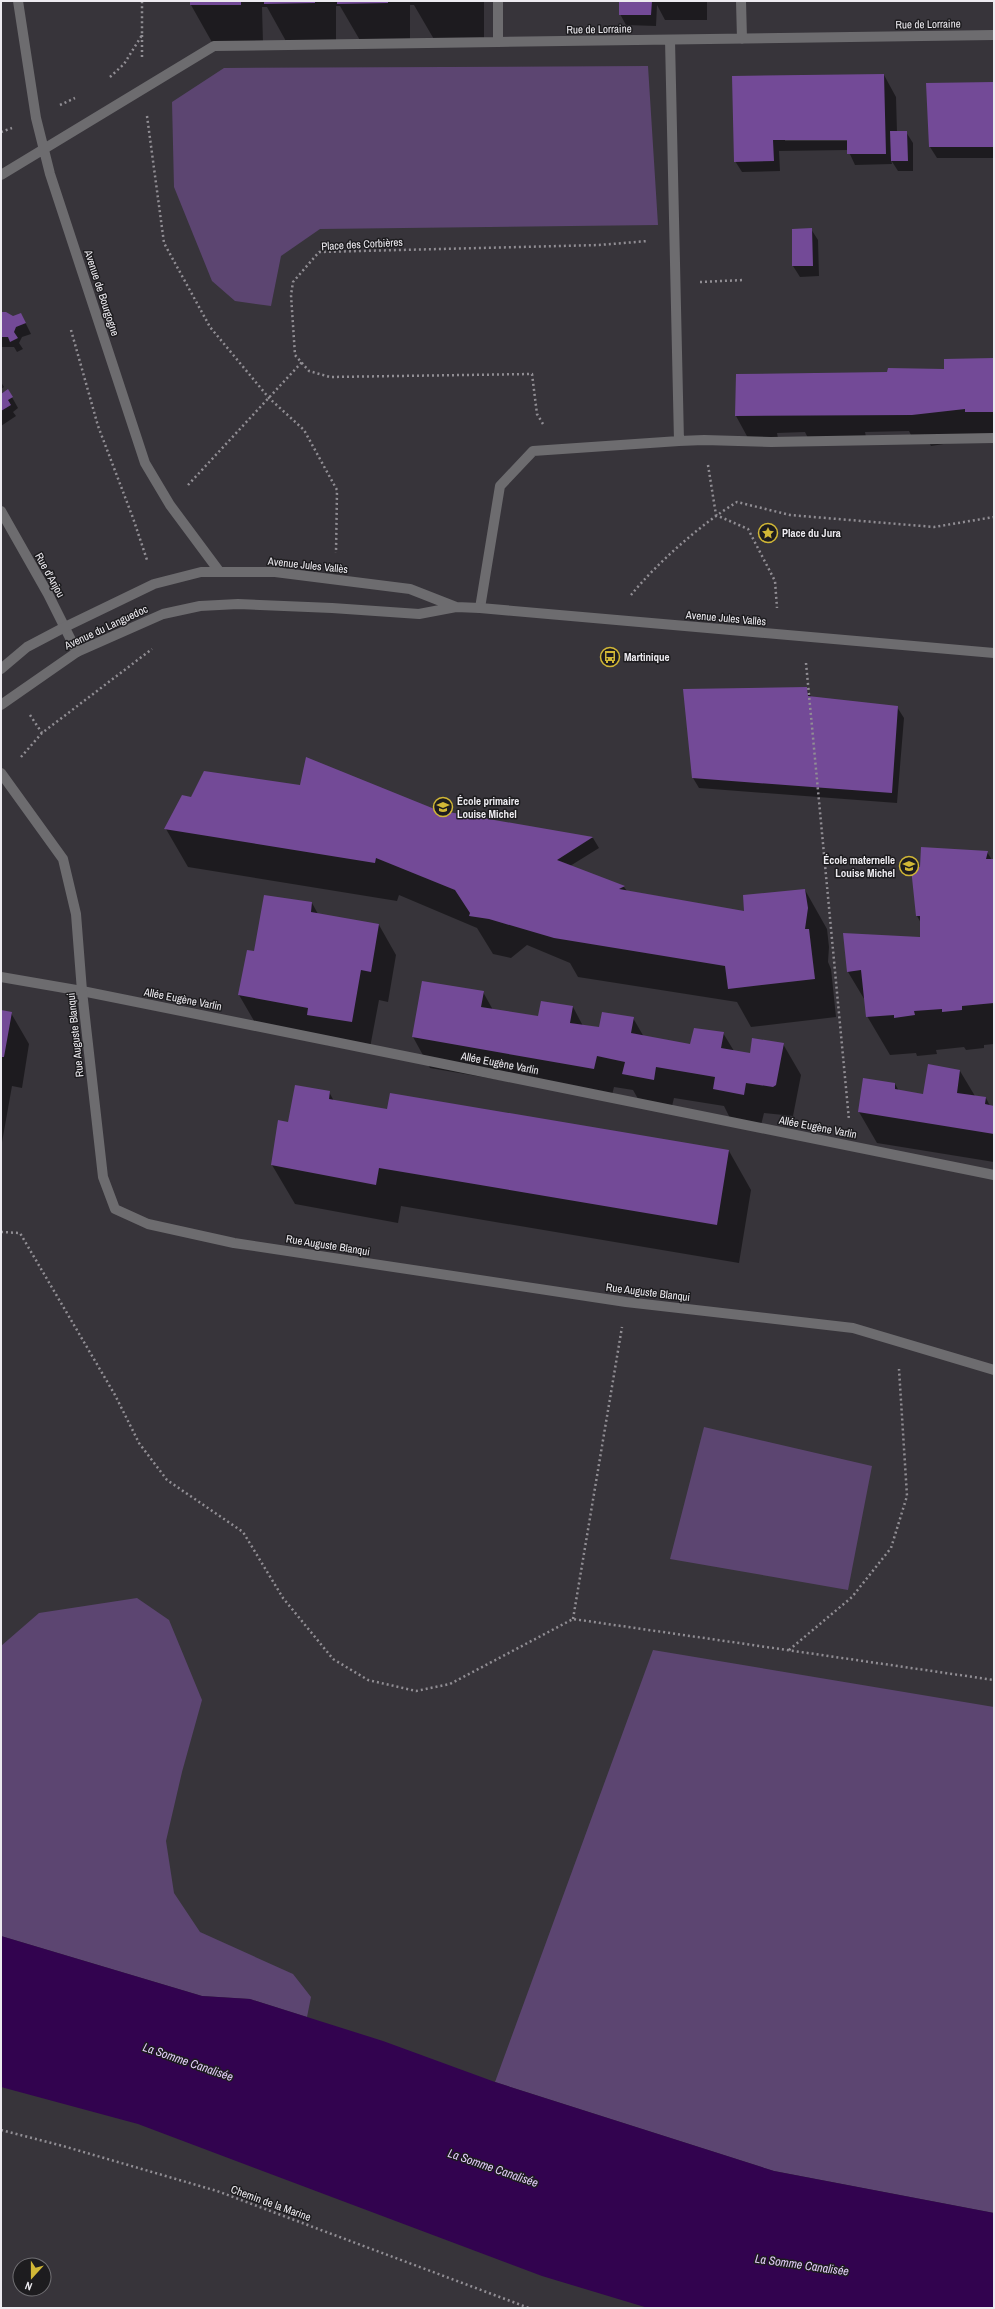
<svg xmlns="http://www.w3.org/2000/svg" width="995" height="2309" font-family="'Archivo Narrow',sans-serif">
	<rect width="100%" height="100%" fill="#37343a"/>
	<path fill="#5c4571" d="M648 66 658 225 320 229 281 256 271 306 235 301 212 281 174 187 172 102 224 68Z
		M704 1427 872 1466 848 1590 670 1559Z
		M137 1598 169 1620 202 1700 182 1772 166 1841 174 1893 200 1932 293 1974 311 1997 307 2017 250 1999 202 1996 1 1936V1646L39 1613Z
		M653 1650 994 1707V2213L774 2171 495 2082Z"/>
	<path fill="#32034f" d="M1 1936 202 1996 250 1999 383 2041 495 2082 774 2171 994 2213V2308H648L542 2276 138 2124 1 2087Z"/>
	<path fill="#0007" fill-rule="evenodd" d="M191 1H484V41H435L414 5H410V41L361 42 340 6H336V42L287 43 267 7H262L263 43 213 44 191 5Z
		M620 1H707V20H665L657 5 656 26 626 25 620 14Z
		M884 75 896 97 897 132H906L913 143V171H898L891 160 892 164 855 165 848 150 779 151 780 171 742 172 735 161ZM785 139H852V141H785Z
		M994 83V158H937L930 147Z
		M811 229 818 240 819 276 800 277 793 266Z
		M1 313 13 317 21 314 31 334 22 337 19 343 23 349 17 352 14 347H1Z
		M994 359V442L969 440 931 446 924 434V437H912L909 431 865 432 866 437 808 438 805 432 777 433 778 438H748L736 416 737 375 887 373 945 370Z
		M1 382 4 387 1 389Z
		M8 390 18 408 13 412 16 416 1 426V394Z
		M806 688 812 698 897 707 904 718 897 803 699 788 693 778Z
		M191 798 437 811 593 838 599 848 570 866 624 887 627 891 745 912 805 890 827 929 829 947 828 962 831 969 836 1017 751 1027 737 1002 578 977 570 963 527 945 511 958 493 954 477 928 399 895 397 901 188 867 166 829Z
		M987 852 992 860H994V1044L984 1045V1048L966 1050 964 1047 936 1050 937 1054 917 1056 916 1053 890 1055 867 1016 866 1002 848 972 921 937V923L917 916 921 868Z
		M312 903 318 914 379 925 396 955 388 1002 379 1000 369 1053 326 1045 321 1037 257 1026 239 995 248 951 255 952Z
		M483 992 493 1010 539 1017 573 1007 583 1026 600 1029 633 1018 644 1037 691 1045 723 1033 734 1051 750 1054 783 1044 801 1075 793 1116 764 1113 761 1125 731 1120 724 1106 674 1098 671 1110 641 1104 633 1090 614 1087 611 1099 430 1068 413 1037Z
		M1 1011 11 1013 29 1044 22 1088 12 1086 1 1148Z
		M960 1071 975 1096 986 1098 990 1106 994 1107V1162L877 1143 859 1112 895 1084 899 1091 924 1095Z
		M329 1092 334 1101 388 1110 729 1151 751 1190 739 1263 401 1206 398 1223 295 1204 272 1165 289 1123Z"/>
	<path fill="#734a97" d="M190 1H241V5H190Z
		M264 1H315V3L264 4Z
		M337 1H388V3L337 4Z
		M619 1H652L651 15H619Z
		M884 74 886 154H847V140H773L774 161 734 162 732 76Z
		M994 82V147H929L926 83Z
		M890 131H907L908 161H891Z
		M812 228 813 266H792V229Z
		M1 312H6L13 316 21 313 26 323 16 327 14 332 18 338 10 342 8 337H1Z
		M994 358V412H965V409L912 415 735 416 736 374 887 372 888 368 944 369V359Z
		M8 389 13 397 8 400 11 405 1 411V394Z
		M807 687 808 696 898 706 892 793 692 778 683 689Z
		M306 757 437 810 593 837 557 860 625 886 619 889 744 911 743 895 805 889 808 908 805 929H809L815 979 728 989 725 966 554 938 489 919 469 916 470 913 455 890 376 858 375 863 164 829 182 795 191 797 204 771 300 785Z
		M921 847 988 851 986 859H994V1003L962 1006V1010L942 1012V1009L914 1011 915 1015 894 1018V1015L866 1017 861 970 847 972 843 933 920 937V916H916L911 868 920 867Z
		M264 895 312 902 311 912 379 924 371 972 361 970 352 1022 307 1015 308 1008 238 995 247 950 254 951Z
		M422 981 484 991 481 1007 538 1016 541 1001 573 1006 570 1023 599 1027 602 1012 634 1017 631 1033 690 1044 694 1028 724 1032 721 1048 750 1053 752 1038 784 1043 776 1085 773 1087 746 1083 744 1095 713 1089 715 1077 656 1067 654 1080 622 1074 625 1062 597 1056 594 1069 412 1037Z
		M1 1010 12 1012 4 1057H1Z
		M928 1064 960 1070 957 1093 986 1097 985 1104 994 1106V1134L858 1112 863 1078 895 1083V1089L923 1094Z
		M295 1085 330 1091 329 1099 387 1109 390 1093 729 1150 717 1225 379 1168 376 1185 271 1165 278 1120 288 1122Z"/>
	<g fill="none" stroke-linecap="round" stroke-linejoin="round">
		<path stroke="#918e94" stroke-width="2.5" stroke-dasharray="2 3" stroke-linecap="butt" d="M142 35V59
			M110 77 124 64 142 35V1
			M60 105 75 98
			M147 116 164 243 210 327 269 398 304 430 337 490 336 553
			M1 132 12 128
			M700 282 744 280
			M71 330 98 426 133 518 147 560
			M543 424 537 414 532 374 330 377 309 371 295 355 291 295 293 282 319 252 599 245 648 241
			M708 465 716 515 748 529 775 581 777 608
			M188 485 302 362
			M631 595C657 563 701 524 737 502L790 515 934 527 994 517
			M806 663 849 1120
			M30 715 42 733
			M21 757 42 733 152 649
			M1 1232 20 1233 115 1395 139 1443 167 1480 243 1532 283 1598 333 1659 368 1680 416 1691 450 1684 573 1619 994 1680
			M573 1619 622 1327
			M789 1650 852 1597 891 1548 907 1496 899 1369
			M1 2130 63 2146 217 2191 529 2308"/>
		<path stroke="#6d6c6f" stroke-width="10" d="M1 977 82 991 994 1175"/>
		<path stroke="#6d6c6f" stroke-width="10" d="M18 1 36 118 50 174 145 463 170 505 219 571
			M498 1V42L994 35
			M741 1 742 39
			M670 40 679 441 704 440 771 442 994 438
			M1 175 214 46 498 42
			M1 511 48 594 77 652
			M480 608 500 486 533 451 679 441
			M1 773 63 859 76 914 82 991 103 1177 115 1209 148 1224 234 1243 626 1302 853 1328 994 1370"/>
		<path stroke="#6d6c6f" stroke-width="10" d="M1 669 27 647 65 627 154 584 201 572H275L410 589 456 607
			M1 705 77 652 163 614 200 606 238 604 332 608 419 614 456 607 480 608 994 653"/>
	</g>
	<defs>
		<symbol id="sight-ring" viewBox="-11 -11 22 22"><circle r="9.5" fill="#1d1c1f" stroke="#d1b736" stroke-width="1.5"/><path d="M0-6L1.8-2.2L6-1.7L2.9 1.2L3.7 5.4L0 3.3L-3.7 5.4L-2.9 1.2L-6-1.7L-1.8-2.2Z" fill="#d1b736"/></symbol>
		<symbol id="bus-ring" viewBox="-11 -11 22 22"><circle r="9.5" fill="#1d1c1f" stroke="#d1b736" stroke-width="1.5"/><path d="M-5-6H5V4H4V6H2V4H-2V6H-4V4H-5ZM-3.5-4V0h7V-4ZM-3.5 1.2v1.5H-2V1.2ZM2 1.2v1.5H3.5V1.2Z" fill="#d1b736"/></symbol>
		<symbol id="school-ring" viewBox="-11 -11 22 22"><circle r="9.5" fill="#1d1c1f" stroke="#d1b736" stroke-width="1.5"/><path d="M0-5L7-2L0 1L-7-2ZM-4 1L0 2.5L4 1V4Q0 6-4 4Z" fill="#d1b736"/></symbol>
	</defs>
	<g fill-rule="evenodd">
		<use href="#sight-ring" x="757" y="522" width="22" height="22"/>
		<use href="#bus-ring" x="599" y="646" width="22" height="22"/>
		<use href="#school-ring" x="432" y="796" width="22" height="22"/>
		<use href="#school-ring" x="898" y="855" width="22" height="22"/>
	</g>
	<g text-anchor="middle" stroke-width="3" stroke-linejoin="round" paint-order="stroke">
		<g font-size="11" fill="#edebf0" stroke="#1d1c1f">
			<text transform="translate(928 24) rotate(-1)" y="4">Rue de Lorraine</text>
			<text transform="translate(599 29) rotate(-1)" y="4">Rue de Lorraine</text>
			<text transform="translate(362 244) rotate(-3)" y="4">Place des Corbières</text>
			<text transform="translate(102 293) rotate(72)" y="4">Avenue de Bourgogne</text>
			<text transform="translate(308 565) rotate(6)" y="4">Avenue Jules Vallès</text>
			<text transform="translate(50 575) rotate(61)" y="4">Rue d'Anjou</text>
			<text transform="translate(726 618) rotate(5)" y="4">Avenue Jules Vallès</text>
			<text transform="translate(106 627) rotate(-25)" y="4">Avenue du Languedoc</text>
			<text transform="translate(183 999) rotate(11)" y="4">Allée Eugène Varlin</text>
			<text transform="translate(75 1035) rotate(-96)" y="4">Rue Auguste Blanqui</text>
			<text transform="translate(500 1063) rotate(11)" y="4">Allée Eugène Varlin</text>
			<text transform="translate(818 1127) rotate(11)" y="4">Allée Eugène Varlin</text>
			<text transform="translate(328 1245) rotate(9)" y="4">Rue Auguste Blanqui</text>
			<text transform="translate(648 1292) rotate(7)" y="4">Rue Auguste Blanqui</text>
			<text transform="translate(271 2203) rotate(20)" y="4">Chemin de la Marine</text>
		</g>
		<g font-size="11" font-weight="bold" fill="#edebf0" stroke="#1d1c1f" text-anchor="start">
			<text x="782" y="537">Place du Jura</text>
			<text x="624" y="661">Martinique</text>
			<text x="457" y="805">École primaire<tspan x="457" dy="13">Louise Michel</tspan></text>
			<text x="895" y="864" text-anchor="end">École maternelle<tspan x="895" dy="13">Louise Michel</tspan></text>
		</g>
		<g font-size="12" font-style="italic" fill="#e1ccf7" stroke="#1d1c1f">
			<text transform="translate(188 2062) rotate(19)" y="4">La Somme Canalisée</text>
			<text transform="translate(493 2168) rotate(19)" y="4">La Somme Canalisée</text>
			<text transform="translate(802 2265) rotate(8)" y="4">La Somme Canalisée</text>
		</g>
	</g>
	<rect width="995" height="2309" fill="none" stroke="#edebf0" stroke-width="4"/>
	<g transform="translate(32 2277) rotate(201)"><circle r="19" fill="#1d1c1f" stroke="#706f73"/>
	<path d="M0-3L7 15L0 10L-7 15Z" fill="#d1b736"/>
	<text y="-6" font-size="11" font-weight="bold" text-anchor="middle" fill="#edebf0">N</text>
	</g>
</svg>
